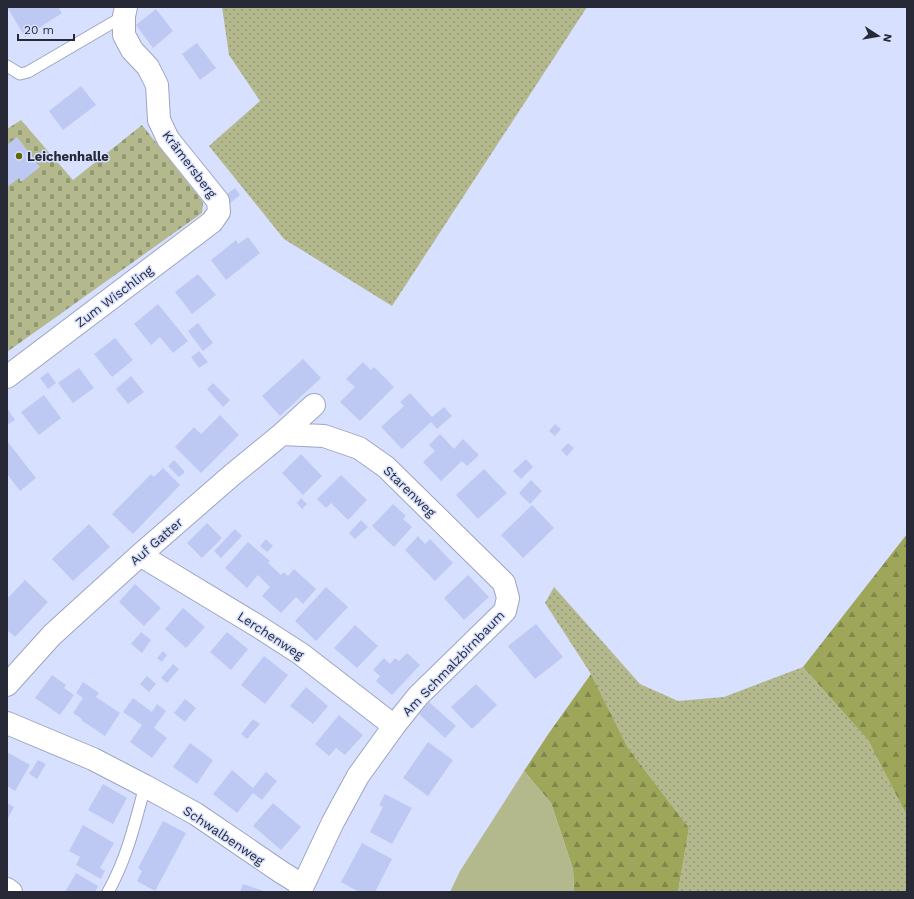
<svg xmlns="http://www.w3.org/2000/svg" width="914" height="899" font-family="'Work Sans',sans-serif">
	<defs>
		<pattern id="grass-dots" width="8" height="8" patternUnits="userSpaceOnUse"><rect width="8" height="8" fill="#b3b98c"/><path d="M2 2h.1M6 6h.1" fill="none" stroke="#929773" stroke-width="1.8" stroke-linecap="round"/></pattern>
		<pattern id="forest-firs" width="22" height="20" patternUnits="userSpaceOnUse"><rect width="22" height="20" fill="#9ea65a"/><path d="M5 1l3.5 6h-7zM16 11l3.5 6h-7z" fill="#81874b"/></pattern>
		<pattern id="cemetery-stones" width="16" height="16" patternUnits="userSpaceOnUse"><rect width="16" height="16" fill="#b3b98c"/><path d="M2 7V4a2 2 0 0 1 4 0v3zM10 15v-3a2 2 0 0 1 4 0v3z" fill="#929773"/></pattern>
	</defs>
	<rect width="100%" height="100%" fill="#d7e0ff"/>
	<path fill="url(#grass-dots)" d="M222 7H587L392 306 284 239 209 146 260 101 229 55Z
		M554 587 640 684 678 701 724 697 803 667 868 740 907 816V892H678L689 828 628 748 591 674 545 603Z"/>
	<path fill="url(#forest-firs)" d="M907 534V816L868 740 803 667Z
		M591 674 628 748 689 828 678 892H574L573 869 551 803 524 771 549 733Z"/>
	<path fill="url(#cemetery-stones)" d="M21 120 73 180 142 125 203 202 202 213 7 352V129Z"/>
	<path fill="#b3b98c" d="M524 771 551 803 573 869 574 892H450L460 871Z"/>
	<path fill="#bec9f3" d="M7 7H58L62 13 25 37Z
		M156 9 173 31 153 48 136 25Z
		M197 43 216 68 200 80 182 54Z
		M81 86 96 105 63 130 49 111Z
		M17 137 40 167 21 182 19 178 7 187V145Z
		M235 188 240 195 229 204 223 197Z
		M248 237 260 253 226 280 211 260 236 240 238 244Z
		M198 274 216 295 192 314 175 292Z
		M158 304 188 341 173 353 160 337 151 345 134 324Z
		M198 323 213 343 203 351 188 331Z
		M115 338 133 360 112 377 94 354Z
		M199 351 208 362 199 368 191 357Z
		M303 359 321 378 280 416 262 396Z
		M363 362 371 370 374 367 394 387 360 421 340 402 355 387 346 379Z
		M79 368 94 388 73 403 58 383Z
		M48 372 56 383 48 389 40 378Z
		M131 376 144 392 128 404 116 389Z
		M213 383 230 400 223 407 207 389Z
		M410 393 432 417 444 407 452 416 437 429 431 422 402 449 381 427 404 406 400 402Z
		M44 395 61 418 39 435 21 412Z
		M7 408 15 420 7 425Z
		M220 415 239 435 201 473 175 447 194 427 201 434Z
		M555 424 561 429 555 436 549 431Z
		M440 434 454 449 463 439 479 455 467 466 462 461 441 481 423 462 435 451 429 445Z
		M7 441 36 478 20 491 7 474Z
		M568 443 574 448 567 456 561 450Z
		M301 454 322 476 303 495 282 473Z
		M526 459 533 467 521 479 513 471Z
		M174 460 185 472 179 477 168 466Z
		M163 468 180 485 133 534 112 514 151 474 154 477Z
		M484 469 507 493 478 519 456 495Z
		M341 475 367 500 348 520 331 503 326 508 317 499Z
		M531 480 542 491 530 504 519 493Z
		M301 498 307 504 302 509 297 503Z
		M393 504 406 516 403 519 412 527 394 547 372 526Z
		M532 505 554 528 523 558 501 535Z
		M361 520 368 527 355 539 349 533Z
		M207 523 222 538 202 558 187 543Z
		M89 524 110 547 73 581 52 559Z
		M235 529 242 536 221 558 214 551Z
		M418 536 425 544 430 539 453 563 435 581 405 550Z
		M266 539 273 546 267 552 260 546Z
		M248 542 270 561 268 563 281 575 284 572 288 576 294 569 316 589 303 604 296 597 281 613 262 596 270 587 258 575 247 588 225 568Z
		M468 575 489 597 464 620 444 598Z
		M25 580 48 602 15 637 7 630V599Z
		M135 584 161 608 144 626 119 602Z
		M326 587 348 607 316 641 295 621Z
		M183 608 205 627 186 648 165 629Z
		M536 624 563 657 535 679 508 646Z
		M355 625 378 646 357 668 334 648Z
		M141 632 151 640 142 653 131 644Z
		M227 632 248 649 231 670 210 652Z
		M163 651 167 655 162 662 157 658Z
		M407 653 420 665 392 695 376 681 380 676 373 670 384 658 390 664 395 658 399 661Z
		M264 656 288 675 265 704 241 685Z
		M173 664 179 669 167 683 161 678Z
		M52 675 66 685 64 688 74 695 60 715 35 698Z
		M147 676 156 684 149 692 140 684Z
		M83 682 99 693 96 697 120 713 105 736 81 720 82 719 73 713 83 698 76 693Z
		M476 684 497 705 472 729 451 707Z
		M306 687 328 706 313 724 290 706Z
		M133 698 152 712 157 704 166 711 154 728 167 738 152 758 130 742 142 725 123 712Z
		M185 699 196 708 185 722 174 713Z
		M429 702 456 726 445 738 419 714Z
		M339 715 363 735 345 755 336 748 329 756 315 744Z
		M253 719 260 724 247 739 241 734Z
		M428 742 453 760 428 796 403 778Z
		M190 743 213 760 197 784 173 767Z
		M7 752 30 765 15 791 7 786Z
		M38 760 46 764 37 779 29 774Z
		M232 770 253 788 266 772 277 781 262 800 253 793 237 813 213 794Z
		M103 784 127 798 113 824 88 810Z
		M385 794 412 808 392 844 370 832 383 807 379 805Z
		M7 803 14 807 7 820Z
		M273 803 301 827 281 850 253 826Z
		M163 821 186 833 155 891 137 881 142 871 138 868Z
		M83 825 114 843 100 868 105 871 101 879 76 865 80 857 69 851Z
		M362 843 392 859 375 892H359L341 882Z
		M76 873 98 886 95 892H65Z
		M243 884 266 892H240Z"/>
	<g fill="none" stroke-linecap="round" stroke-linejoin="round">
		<defs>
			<path id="lane" d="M7 66 20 74 28 72 124 16
				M108 892C127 858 135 823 145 786"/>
			<path id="street" d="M7 377 212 222 219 212 218 201 168 139 159 120 157 85 148 67 132 50 124 35V16L126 7
				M282 434 324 436 359 448 386 467 504 583 508 598 505 611 418 696 394 726 358 776 333 822 300 892
				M140 555 256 625 301 654 394 726
				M7 685 52 635 140 555 232 475 282 434 314 405
				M7 723 93 759 145 786 196 814 281 872 302 885
				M7 889 11 892"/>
		</defs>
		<use href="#lane" stroke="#9ca5c2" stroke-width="13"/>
		<use href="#street" stroke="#9ca5c2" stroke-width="24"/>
		<use href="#lane" stroke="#fff" stroke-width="11"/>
		<use href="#street" stroke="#fff" stroke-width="22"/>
	</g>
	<circle fill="#616707" stroke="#d7e0ff" stroke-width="1.5" cx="19" cy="156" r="4"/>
	<g text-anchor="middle" stroke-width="3" stroke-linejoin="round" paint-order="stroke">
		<g font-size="13" font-weight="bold" fill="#272a36" stroke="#d7e0ff" text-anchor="start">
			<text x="27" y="161">Leichenhalle</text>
		</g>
		<g font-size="13" fill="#272a36" stroke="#d7e0ff">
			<text transform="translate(190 164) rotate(53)" y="5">Krämersberg</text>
			<text transform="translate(114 296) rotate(-37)" y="5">Zum Wischling</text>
			<text transform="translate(410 491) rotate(44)" y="5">Starenweg</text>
			<text transform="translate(156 541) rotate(-41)" y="5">Auf Gatter</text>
			<text transform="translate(271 635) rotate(33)" y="5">Lerchenweg</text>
			<text transform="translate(453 663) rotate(-46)" y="5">Am Schmalzbirnbaum</text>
			<text transform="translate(224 835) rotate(34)" y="5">Schwalbenweg</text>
		</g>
	</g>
	<rect width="914" height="899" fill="none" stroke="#272a36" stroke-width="16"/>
	<g transform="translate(878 36) rotate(102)" stroke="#d7e0ff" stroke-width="3" paint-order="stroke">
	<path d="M0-3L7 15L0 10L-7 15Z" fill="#272a36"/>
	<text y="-6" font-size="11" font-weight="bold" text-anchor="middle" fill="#272a36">N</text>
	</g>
	<path d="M18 34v6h56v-6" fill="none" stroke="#272a36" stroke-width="2"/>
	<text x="24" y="34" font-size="12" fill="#272a36" stroke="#d7e0ff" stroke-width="3" paint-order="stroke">20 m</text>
</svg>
